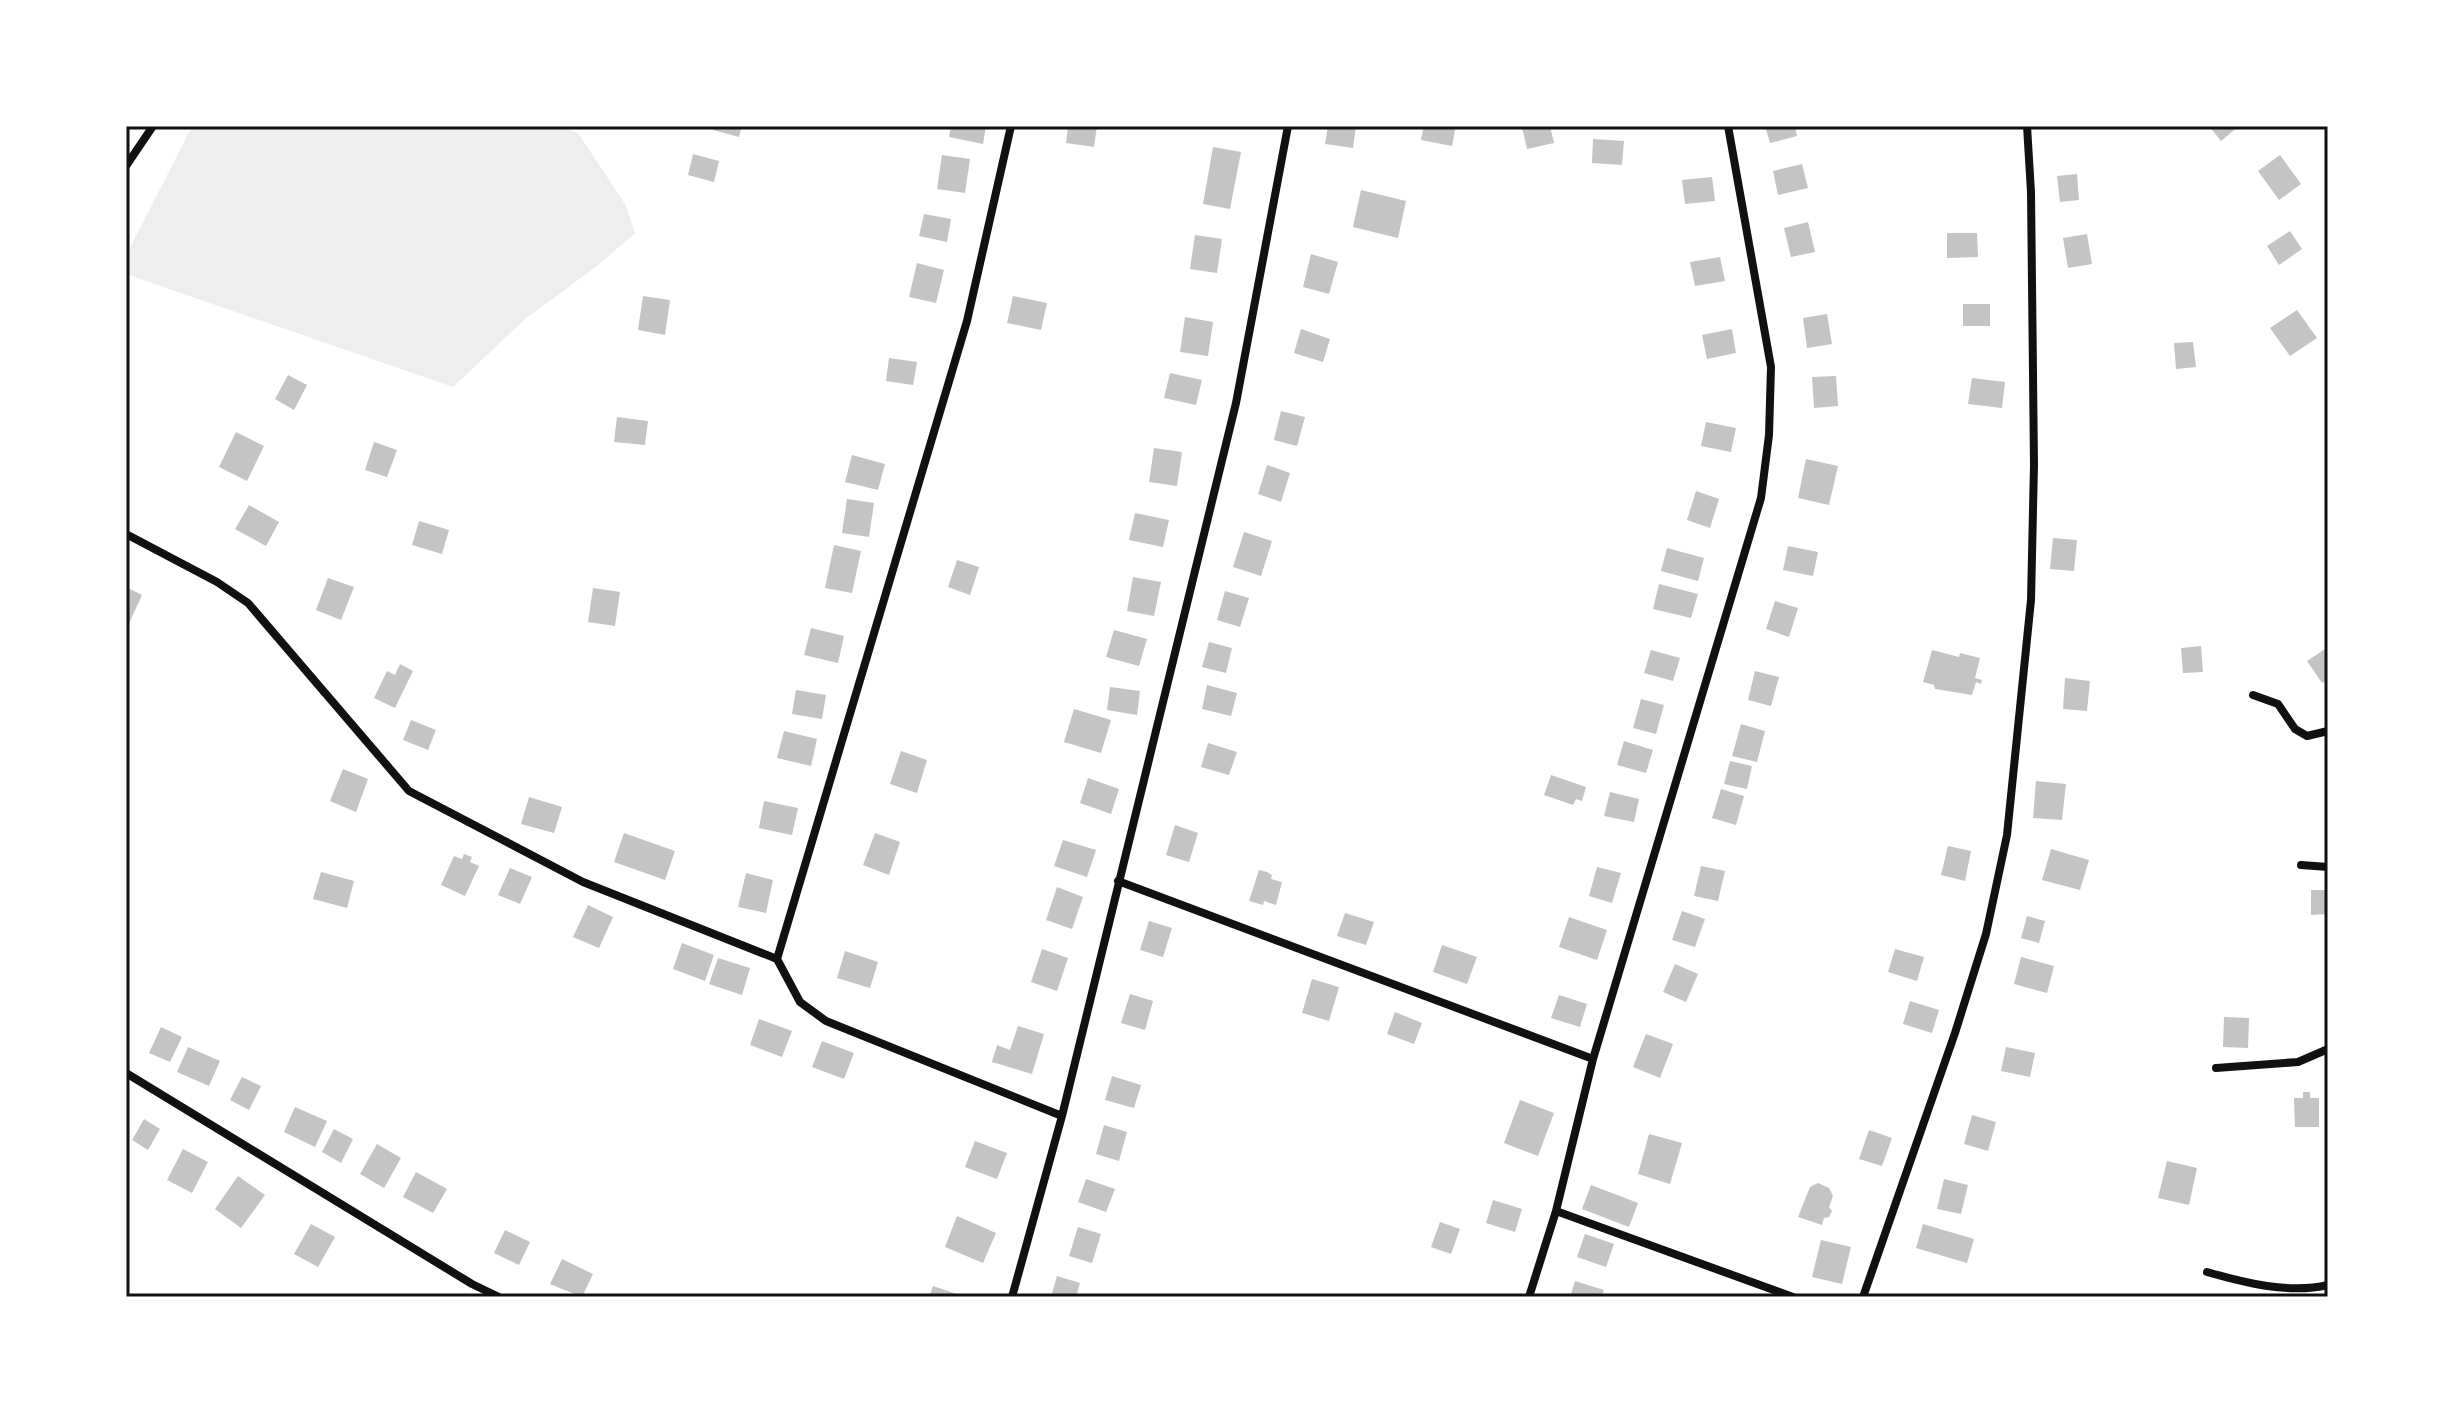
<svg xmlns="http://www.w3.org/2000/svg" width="2454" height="1423" font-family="Overpass,sans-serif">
	<rect width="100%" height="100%" fill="#fff"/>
	<path fill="#eee" d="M192 126H560L578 133 625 204 635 233 597 266 525 319 453 387 126 274V256Z"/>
	<path fill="#c4c4c4" d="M714 126H742L739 137 713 130Z
		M951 126H986L983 144 949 137Z
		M1068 126H1097L1094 147 1066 143Z
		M1328 126H1356L1353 148 1325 144Z
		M1424 126H1456L1452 146 1421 140Z
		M1550 126 1554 143 1527 149 1522 127Z
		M1765 126H1795L1797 136 1770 143Z
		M2209 126H2239L2221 141Z
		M1593 139 1624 141 1622 165 1592 163Z
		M1213 147 1241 152 1230 209 1203 204Z
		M693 154 719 161 714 182 688 175Z
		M942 155 970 159 965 193 937 189Z
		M2280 155 2301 184 2279 200 2258 171Z
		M1802 164 1808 188 1778 195 1773 171Z
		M2077 174 2079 200 2060 202 2057 176Z
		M1712 177 1715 201 1685 204 1682 180Z
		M1361 190 1406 201 1398 238 1353 227Z
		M924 214 951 219 947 242 919 236Z
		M1808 222 1815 252 1791 257 1784 228Z
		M2290 231 2302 249 2279 265 2267 246Z
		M1947 233H1977L1978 257 1947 258Z
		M2087 234 2092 264 2068 268 2063 238Z
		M1195 235 1222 239 1217 273 1190 269Z
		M1311 254 1338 262 1329 294 1303 287Z
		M1720 257 1725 281 1695 286 1690 262Z
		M917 263 944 270 936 303 909 297Z
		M643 296 670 300 665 335 638 330Z
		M1013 296 1047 303 1041 330 1007 323Z
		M1963 304H1990V326H1963Z
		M2297 310 2317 338 2290 356 2270 328Z
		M1827 314 1832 344 1807 348 1803 318Z
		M1185 317 1213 322 1208 356 1180 352Z
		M1301 329 1330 339 1323 362 1294 353Z
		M1732 329 1736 353 1707 359 1702 335Z
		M2193 342 2196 367 2176 369 2174 343Z
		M889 358 917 362 913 385 886 381Z
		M1170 373 1202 380 1196 405 1164 398Z
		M288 375 307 385 294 410 275 399Z
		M1836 376 1838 406 1814 408 1812 377Z
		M1972 378 2005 382 2002 408 1968 404Z
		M1281 411 1305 417 1297 446 1274 440Z
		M617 417 648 421 645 445 614 442Z
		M1706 422 1736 428 1731 452 1701 446Z
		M236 432 264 446 247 481 219 467Z
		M374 442 397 450 387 477 365 470Z
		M1154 448 1182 452 1177 486 1149 482Z
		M852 455 885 464 878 490 845 482Z
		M1806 459 1838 466 1829 505 1798 498Z
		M1267 465 1290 473 1281 502 1258 494Z
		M1696 491 1719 499 1710 528 1687 520Z
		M847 499 874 503 869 537 842 533Z
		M249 505 279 522 266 546 235 529Z
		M1135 513 1169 520 1163 547 1129 540Z
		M419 521 449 530 442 554 412 545Z
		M1244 532 1272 541 1261 576 1233 567Z
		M2053 538 2077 540 2074 571 2050 569Z
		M834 545 861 551 852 593 825 588Z
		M1788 546 1818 552 1813 576 1783 570Z
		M1667 548 1704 558 1698 581 1661 571Z
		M957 560 979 567 970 595 948 587Z
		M1133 577 1161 582 1154 616 1127 611Z
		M328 578 354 587 341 620 316 610Z
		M1659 584 1698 594 1691 618 1653 609Z
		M126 587 142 595 126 630Z
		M593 588 620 592 615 626 588 622Z
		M1225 591 1249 598 1240 627 1217 620Z
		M1775 601 1798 608 1789 637 1766 629Z
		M811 628 844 636 838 663 804 655Z
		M1114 630 1147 639 1139 666 1106 657Z
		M1209 642 1232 648 1226 673 1202 667Z
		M2201 646 2203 672 2183 673 2181 648Z
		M2328 647V680L2322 683 2307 661Z
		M1651 650 1680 658 1673 681 1644 673Z
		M1932 650 1959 657 1960 653 1980 658 1975 678 1982 680 1981 684 1976 682 1972 695 1935 689 1934 685 1923 682Z
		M400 664 413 671 395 708 374 698 387 671 395 675Z
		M1755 671 1779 677 1771 706 1748 700Z
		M2065 678 2090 681 2087 711 2063 709Z
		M1207 685 1237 693 1231 716 1202 709Z
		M1110 687 1140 691 1137 715 1107 710Z
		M796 690 826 695 822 719 792 714Z
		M1641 699 1664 705 1656 734 1633 728Z
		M1074 709 1111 720 1101 753 1064 742Z
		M411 720 436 730 428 750 403 740Z
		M1741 724 1765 731 1757 762 1732 756Z
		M784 731 817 739 811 766 777 758Z
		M1624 741 1653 750 1646 773 1617 765Z
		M1208 743 1237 752 1229 775 1201 767Z
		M901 751 927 760 917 793 890 784Z
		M1730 761 1752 766 1747 789 1724 784Z
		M343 769 368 779 356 812 330 801Z
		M1551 775 1586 787 1582 801 1576 799 1573 805 1544 795Z
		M1088 778 1119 789 1111 814 1080 803Z
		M2036 781 2066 784 2062 820 2033 818Z
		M1721 789 1744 796 1736 825 1712 818Z
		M1610 792 1639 799 1634 822 1604 816Z
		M529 797 562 807 554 833 521 824Z
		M764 801 798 808 792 835 759 828Z
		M1175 825 1198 833 1189 862 1166 855Z
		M624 833 675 851 665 880 614 862Z
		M875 833 900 842 889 875 863 865Z
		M1063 840 1096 850 1087 877 1054 866Z
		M1948 846 1971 851 1965 881 1941 875Z
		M2051 849 2089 860 2080 890 2042 880Z
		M464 854 472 857 470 862 479 866 465 896 441 885 454 856 462 859Z
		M1701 866 1725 871 1718 901 1694 896Z
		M1597 867 1621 873 1612 903 1589 896Z
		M510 868 532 877 520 904 498 895Z
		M1259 870 1267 872 1272 875 1271 879 1282 882 1276 905 1264 901 1263 905 1249 901Z
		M321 872 354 881 347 908 313 899Z
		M746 873 773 880 766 913 738 907Z
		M1057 887 1083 897 1072 929 1046 920Z
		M2311 890H2328V914L2311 915Z
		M588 905 613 917 599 948 573 937Z
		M1682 911 1705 919 1695 947 1672 940Z
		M1345 913 1374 922 1366 945 1337 936Z
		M2027 916 2045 921 2039 943 2021 938Z
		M1569 917 1607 930 1597 960 1559 947Z
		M1149 921 1172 928 1163 957 1140 950Z
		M682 943 714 955 705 981 673 969Z
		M1442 945 1477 957 1467 984 1433 972Z
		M1042 949 1068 958 1057 991 1031 982Z
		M1895 949 1924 957 1917 981 1888 972Z
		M845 951 878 962 870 988 837 978Z
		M2021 957 2054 966 2047 993 2014 984Z
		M718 958 750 968 742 995 709 984Z
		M1675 964 1698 974 1686 1002 1663 992Z
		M1312 979 1339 987 1329 1021 1302 1013Z
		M1130 994 1153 1001 1145 1030 1121 1023Z
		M1559 995 1587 1004 1580 1027 1551 1018Z
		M1910 1001 1939 1010 1932 1033 1903 1024Z
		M1395 1012 1422 1023 1414 1044 1387 1034Z
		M2224 1017 2249 1018 2248 1048 2223 1047Z
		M759 1019 792 1031 782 1057 750 1045Z
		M1018 1026 1044 1034 1032 1074 992 1062 997 1045 1010 1050Z
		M161 1027 182 1037 170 1062 149 1053Z
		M1646 1034 1673 1044 1660 1078 1633 1067Z
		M822 1041 854 1053 844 1079 812 1067Z
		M188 1047 220 1061 209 1086 177 1072Z
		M2006 1047 2035 1053 2030 1077 2001 1071Z
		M1112 1076 1141 1085 1134 1108 1105 1100Z
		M242 1077 261 1086 249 1110 230 1100Z
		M2303 1092H2310V1098H2319V1127H2295L2294 1098H2303Z
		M1520 1100 1554 1113 1538 1156 1504 1143Z
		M295 1107 327 1121 315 1147 284 1132Z
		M1972 1115 1996 1122 1988 1151 1964 1144Z
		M144 1119 160 1129 148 1150 132 1140Z
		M1104 1125 1127 1132 1119 1161 1096 1154Z
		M334 1129 353 1139 341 1163 322 1152Z
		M1869 1130 1892 1138 1882 1166 1859 1159Z
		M1649 1134 1682 1143 1670 1184 1638 1174Z
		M975 1141 1007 1153 997 1179 965 1167Z
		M377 1144 401 1158 384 1188 360 1174Z
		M183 1149 208 1162 192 1193 167 1180Z
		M2167 1161 2197 1168 2189 1205 2158 1198Z
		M416 1172 447 1189 433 1213 403 1197Z
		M238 1176 265 1195 241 1228 215 1209Z
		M1086 1179 1115 1189 1106 1212 1078 1202Z
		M1944 1179 1968 1185 1961 1214 1937 1209Z
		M1818 1183 1829 1188 1833 1196 1829 1207 1832 1211 1829 1217 1824 1218 1822 1225 1798 1217 1810 1187Z
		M1591 1185 1638 1203 1629 1227 1582 1209Z
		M1493 1200 1522 1209 1515 1232 1486 1223Z
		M957 1216 996 1233 983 1263 945 1247Z
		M1440 1222 1460 1229 1451 1254 1431 1247Z
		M311 1224 335 1237 318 1267 294 1254Z
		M1923 1224 1974 1239 1967 1263 1916 1248Z
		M1078 1227 1101 1234 1092 1263 1069 1256Z
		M505 1230 530 1242 519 1265 494 1253Z
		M1585 1234 1614 1244 1606 1267 1577 1257Z
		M1821 1240 1851 1247 1842 1284 1812 1277Z
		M562 1259 593 1274 582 1297 550 1284Z
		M1057 1276 1080 1283 1076 1297H1051Z
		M1575 1281 1604 1290 1601 1297H1570Z
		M933 1286 963 1296V1297H929Z"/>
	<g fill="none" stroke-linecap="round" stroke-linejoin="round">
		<path stroke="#111" stroke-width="8" d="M126 166 153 126
			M126 534 217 582 248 603 409 791 583 882 777 959 800 1002 826 1021 1062 1116
			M2253 695 2278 704 2295 729 2307 736 2328 731
			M2301 865 2328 867
			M1118 881 1593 1059
			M777 959 967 321 1011 126
			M2216 1068 2298 1062 2328 1049
			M126 1073 472 1284 499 1297
			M1556 1211 1793 1297
			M2207 1272C2245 1283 2289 1294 2328 1285
			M1012 1297 1062 1116 1236 403 1288 126
			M1529 1297 1556 1211 1593 1059 1761 498 1769 435 1771 367 1728 126
			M1863 1297 1955 1033 1986 934 2007 835 2031 600 2034 465 2031 192 2027 126"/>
	</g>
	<rect width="2454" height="1423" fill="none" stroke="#ffffff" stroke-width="256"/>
	<rect x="128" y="128" width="2198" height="1167" fill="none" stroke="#111" stroke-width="3"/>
</svg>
